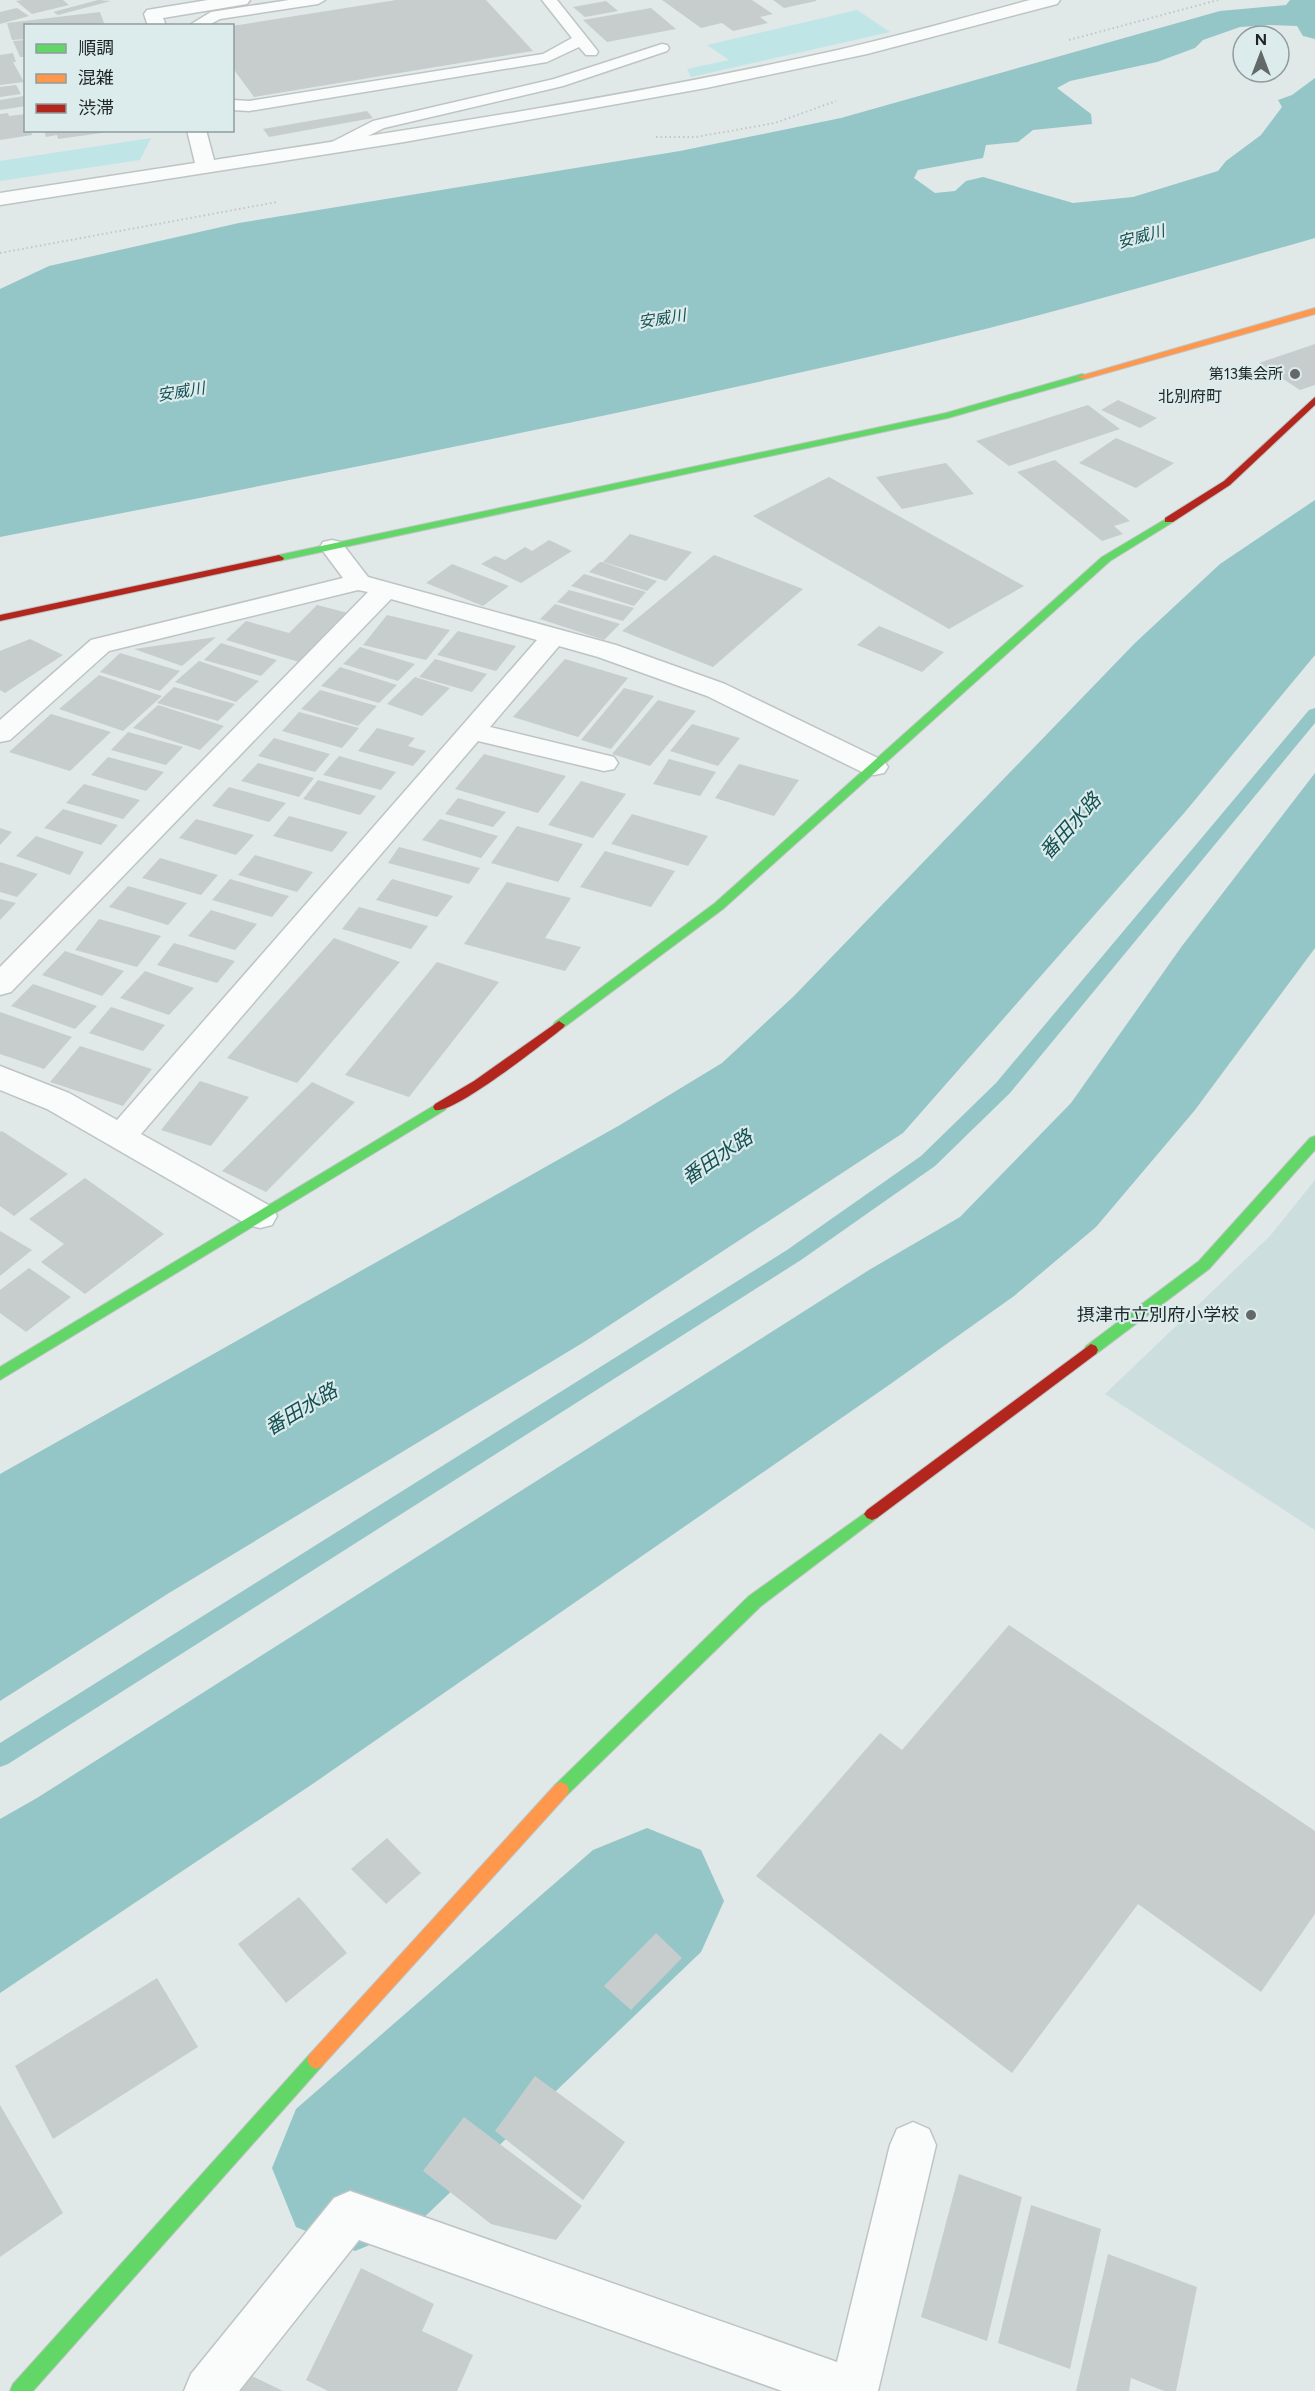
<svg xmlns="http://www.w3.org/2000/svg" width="1315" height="2391" font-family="Figtree,'Noto Sans JP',sans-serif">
	<rect width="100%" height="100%" fill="#e0e8e8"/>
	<path fill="#cddede" d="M1315 1180V1530L1105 1394 1270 1236Z"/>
	<path fill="#c0e5e7" d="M857 10 890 32 691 77 687 69 729 60 707 45Z
		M151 138 140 160 0 181V161Z"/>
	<path fill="#94c5c7" d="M1290 0H1315V39L1303 36 1297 26 1269 25 1240 27 1203 40 1195 48 1157 62 1070 81 1057 88 1091 114 1092 124 1033 130 1018 142 986 145 983 158 918 170 914 178 935 193 955 191 966 181 983 177 1073 203 1133 197 1218 171 1226 161 1261 135 1282 107 1278 100 1292 95 1315 78V238C1178 277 1041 317 903 349 603 419 302 478 0 537V289L49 266 239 223 680 151 841 118 1220 11 1286 5Z
		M1315 500V655L1185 812 903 1133 584 1342 169 1593 0 1701V1474L620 1125 722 1063 794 996 1135 643 1220 564Z
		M1315 773V948L1195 1110 1096 1227 1014 1296 889 1385 314 1783 0 1993V1819L37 1798 869 1270 960 1217 1071 1103 1182 946Z"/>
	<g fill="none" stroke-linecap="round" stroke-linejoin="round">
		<path fill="#94c5c7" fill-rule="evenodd" d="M1315 708V723L1010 1093 935 1166 801 1260 8 1764 0 1767V1743L787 1250 921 1156 996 1083 1309 710Z"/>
		<path fill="#94c5c7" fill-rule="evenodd" d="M647 1828 701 1850 724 1901 701 1952 414 2227 355 2251 296 2227 272 2168 296 2109 593 1850Z"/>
	</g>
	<path fill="#c7cdcd" d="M22 0H63L69 5 32 14 16 1Z
		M98 0 111 1 58 15 53 12Z
		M396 0H486L533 51 254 97 232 67V26Z
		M662 0H752L773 14 760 17 768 23 733 31 722 23 701 28Z
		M773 0H816V1L784 8Z
		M606 1 618 11 585 17 573 7Z
		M17 8 29 16 0 24V12Z
		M651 8 676 29 607 42 583 20Z
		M100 12 104 23 88 26H26V39L12 40 7 23Z
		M26 40V57H20L13 41Z
		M13 53 16 62H13L24 82 0 85V55Z
		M16 85 21 94 0 97V87Z
		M24 96 26 106 0 110V100Z
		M367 111 373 118 269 137 263 129Z
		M8 113 9 116 26 114V130H31L32 135 0 140V114Z
		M44 130H109V132L58 139 57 135 46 137Z
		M1315 344V385L1300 390 1259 363Z
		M1118 400 1157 418 1140 428 1101 410Z
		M1088 405 1120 429 1009 466 976 441Z
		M1116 438 1174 463 1136 488 1079 463Z
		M1055 460 1130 521 1114 526 1123 534 1102 541 1017 472Z
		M946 463 974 494 902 509 876 477Z
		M829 477 1024 586 949 629 753 516Z
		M630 534 692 552 666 581 603 562Z
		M549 540 572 551 521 583 481 564 495 556 505 560 525 547 532 551Z
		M714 555 803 589 713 667 622 631Z
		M600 562H602L657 581 647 591 589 572Z
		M452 564 509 586 483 606 426 583Z
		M584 574 646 592 634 606 571 586Z
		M569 590 634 608 623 621 557 602Z
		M555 604 620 624 604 640 540 619Z
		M317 605 348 613 299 662 226 640 246 621 289 633Z
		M387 615 450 630 426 660 363 645Z
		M879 626 944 652 922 672 857 645Z
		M458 631 516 646 496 671 437 655Z
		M216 637 182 666 134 649Z
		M30 639 63 655 5 693 0 690V651Z
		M221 643 277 660 261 676 204 660Z
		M360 647 415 664 398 681 343 664Z
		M120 653 180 671 160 691 100 672Z
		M435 659 487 674 472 692 419 677Z
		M565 659 628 678 578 737 513 717Z
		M199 661 259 681 236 702 175 682Z
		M340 667 397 685 379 703 321 686Z
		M99 675 162 696 123 731 59 709Z
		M415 677 450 688 422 716 387 704Z
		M174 687 235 704 218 721 157 703Z
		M624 688 654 696 611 749 581 740Z
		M320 690 377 706 358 726 301 709Z
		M658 700 696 711 650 766 612 754Z
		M158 705 224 726 200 750 133 728Z
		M299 712 359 728 342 748 282 731Z
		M51 714 111 732 70 771 9 752Z
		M692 724 740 738 718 766 670 751Z
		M377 728 415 738 408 746 426 751 413 766 358 751Z
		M128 732 183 747 166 765 111 750Z
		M274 738 330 754 315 772 258 756Z
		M484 754 566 776 538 813 455 789Z
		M339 756 396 772 381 790 323 775Z
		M108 757 164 772 146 791 91 775Z
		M669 759 716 772 700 796 653 784Z
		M258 763 314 778 299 797 241 781Z
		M739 764 799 780 774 816 715 798Z
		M318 780 376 796 360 815 303 799Z
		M581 781 626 794 593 838 548 825Z
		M84 784 140 800 123 819 66 803Z
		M229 787 286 803 269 822 212 806Z
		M458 798 506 812 493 827 445 814Z
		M63 809 118 825 101 845 44 828Z
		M632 814 708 836 688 866 611 844Z
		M289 816 348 832 332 852 273 836Z
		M196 819 254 835 236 855 179 838Z
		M440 819 498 836 481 858 422 840Z
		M517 826 583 844 558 882 491 863Z
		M0 828 12 832 0 845Z
		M36 836 84 852 70 875 16 856Z
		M399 847 480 868 469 884 388 863Z
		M605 851 675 871 651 907 580 887Z
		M255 855 313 872 297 892 238 875Z
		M160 858 218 875 201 895 142 878Z
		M0 862 38 874 17 897 0 892Z
		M230 879 289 896 272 917 212 900Z
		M392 879 453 896 437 917 376 900Z
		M507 882 571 898 545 938 581 947 565 971 464 944Z
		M128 886 187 903 168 925 109 907Z
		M0 899 16 903 0 920Z
		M359 907 428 926 411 949 342 929Z
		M211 910 257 924 235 950 188 936Z
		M99 919 161 936 137 967 75 950Z
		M334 938 400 962 297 1083 227 1058Z
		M174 943 235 961 217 983 157 965Z
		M65 951 124 971 102 996 42 975Z
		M437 962 499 982 409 1097 345 1075Z
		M145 971 194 988 169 1015 120 998Z
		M33 984 97 1006 75 1029 11 1006Z
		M111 1007 165 1025 143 1051 89 1033Z
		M0 1012 72 1037 44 1069 0 1054Z
		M80 1046 152 1069 123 1106 50 1082Z
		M200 1081 249 1097 211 1146 161 1130Z
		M312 1082 355 1102 266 1192 222 1171Z
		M2 1131 68 1174 14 1216 0 1206V1132Z
		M85 1178 164 1234 85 1294 41 1262 64 1244 29 1219Z
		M0 1231 32 1250 0 1276Z
		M29 1268 71 1297 26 1332 0 1313V1290Z
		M1009 1625 1315 1831V1914L1261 1992 1138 1904 1012 2073 756 1876 880 1733 902 1750Z
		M387 1838 421 1873 386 1904 351 1869Z
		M299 1897 347 1953 286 2003 238 1944Z
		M656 1933 682 1958 631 2010 604 1986Z
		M157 1978 198 2047 53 2139 15 2066Z
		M535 2076 625 2142 583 2200 495 2131Z
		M0 2105 63 2213 0 2257Z
		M464 2117 582 2206 556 2240 491 2224 423 2171Z
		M959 2174 1022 2197 987 2341 921 2317Z
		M1031 2205 1101 2229 1070 2369 998 2343Z
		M1108 2254 1197 2287 1176 2391H1164L1131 2378 1129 2391H1076Z
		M361 2268 434 2304 422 2331 473 2355 457 2391H328L306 2380Z
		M250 2375 283 2391H241Z"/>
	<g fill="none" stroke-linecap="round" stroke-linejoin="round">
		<defs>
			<path id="lane" d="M289 0H325L318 4 220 19 207 26H188L211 12Z
				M542 0H557L596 49 598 52 596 55H586L579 47 547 62 249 111 232 110V100L249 101 543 54 572 38Z
				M662 44 667 45 669 48 667 51 563 86 384 128 342 149 336 151 328 146 330 143 373 121 554 79Z"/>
			<path id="street" d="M208 0H250L247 4 163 18 166 26H148L144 14 147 10 153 9Z
				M1030 0H1060L1057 4 867 54 706 88 404 142 0 205V193L195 163 187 130H206L214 160C422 128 632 96 838 50 902 35 966 17 1030 0Z
				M332 540 341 542 368 577 616 645 725 684 884 761 888 767 884 773 874 775 864 773 707 696 598 657 559 646 490 727 614 757 618 763 614 769 604 771 478 741 141 1134 272 1207 277 1216 272 1225 260 1228 248 1225 47 1109 0 1090V1066L69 1093 117 1120 537 640 391 599 11 992 0 995V967L368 592 358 590 109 651 10 740 0 742V720L91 640 343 578 320 547 323 542Z
				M913 2122 929 2129 936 2145 878 2391H782L359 2240 239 2391H184L191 2374 334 2198 350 2191 837 2362 890 2145 897 2129Z"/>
			<path id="fast" d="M1082 374 1085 375V379L948 418 279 561 274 558 279 555 946 413Z
				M1169 517 1173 518V522L1110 561 723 909 563 1028H555L553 1025 555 1022 715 903 1102 557Z
				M440 1102 445 1104 447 1107 445 1110 0 1380V1367Z
				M1315 1136V1150L1209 1269 1096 1354H1086L1084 1350 1086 1346 1199 1261 1310 1138Z
				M872 1508 877 1510 880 1514 877 1518 761 1606 567 1795 561 1798 555 1795 553 1790 555 1785 749 1596Z
				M316 2051 322 2054 325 2060 322 2066 33 2391H10L13 2384 310 2054Z"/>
			<path id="slow" d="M1315 308V314L1085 379 1077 377Z
				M561 1782 567 1785 569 1790 567 1795 322 2066 316 2069 310 2066 307 2060 310 2054 555 1785Z"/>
			<path id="jam" d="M1315 397V405L1230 485 1173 522H1165V518L1224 481Z
				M279 555 284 558 283 560 0 621V615Z
				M559 1021 565 1025 563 1028C545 1042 453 1115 435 1110L433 1107 435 1104 474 1081Z
				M1091 1344 1096 1346 1098 1350 1096 1354 877 1518 872 1520 867 1518 864 1514 867 1510Z"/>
		</defs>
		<use href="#lane" stroke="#bec4c4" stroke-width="3"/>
		<use href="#street" stroke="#bec4c4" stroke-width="3"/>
		<use href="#fast" stroke="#bec4c4" stroke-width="2"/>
		<use href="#slow" stroke="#bec4c4" stroke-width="2"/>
		<use href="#jam" stroke="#bec4c4" stroke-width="2"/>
		<path stroke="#c3c5c5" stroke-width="2" stroke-dasharray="1.5 3" stroke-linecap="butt" d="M1069 40 1218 0
			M656 137H696L775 123 836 101
			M0 253 277 202"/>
		<use href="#lane" fill="#fafcfc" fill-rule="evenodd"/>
		<use href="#street" fill="#fafcfc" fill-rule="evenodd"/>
		<use href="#fast" fill="#63d668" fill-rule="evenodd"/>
		<use href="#slow" fill="#ff974d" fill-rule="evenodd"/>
		<use href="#jam" fill="#b3261e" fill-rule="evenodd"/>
	</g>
	<g fill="#636969" stroke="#dcebec" stroke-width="2">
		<circle cx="1295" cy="374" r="6"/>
		<circle cx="1251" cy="1315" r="6"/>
	</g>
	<g text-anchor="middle" stroke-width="4.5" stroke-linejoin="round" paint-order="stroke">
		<g font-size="15" fill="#1f2525" stroke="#dcebec" text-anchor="end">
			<text x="1283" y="379">第13集会所</text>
		</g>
		<g font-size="16" font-style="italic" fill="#155053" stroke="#dcebec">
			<text transform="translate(1141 236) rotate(-15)" y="6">安威川</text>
			<text transform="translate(662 318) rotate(-9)" y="6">安威川</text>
			<text transform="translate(181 391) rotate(-9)" y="6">安威川</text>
		</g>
		<g font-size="16" fill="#1f2525" stroke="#dcebec">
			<text x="1190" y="402">北別府町</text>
		</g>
		<g font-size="18" fill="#1f2525" stroke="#dcebec" text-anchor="end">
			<text x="1239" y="1321">摂津市立別府小学校</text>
		</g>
		<g font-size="20" font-style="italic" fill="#155053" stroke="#dcebec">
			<text transform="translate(1070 826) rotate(-48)" y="7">番田水路</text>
			<text transform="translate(717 1157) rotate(-34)" y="7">番田水路</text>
			<text transform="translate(301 1409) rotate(-31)" y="7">番田水路</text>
		</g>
	</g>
	<rect x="24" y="24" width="210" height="108" fill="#dcebec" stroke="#909c9c" stroke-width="1.5"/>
	<rect x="36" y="44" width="30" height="9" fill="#63d668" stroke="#909c9c" stroke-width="1.5"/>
	<text x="78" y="54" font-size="18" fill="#1f2525">順調</text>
	<rect x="36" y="74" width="30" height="9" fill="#ff974d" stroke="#909c9c" stroke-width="1.5"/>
	<text x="78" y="84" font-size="18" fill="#1f2525">混雑</text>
	<rect x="36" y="104" width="30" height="9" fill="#b3261e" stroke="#909c9c" stroke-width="1.5"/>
	<text x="78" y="114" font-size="18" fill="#1f2525">渋滞</text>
	<g transform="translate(1261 54)"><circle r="28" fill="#dcebec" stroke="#909c9c" stroke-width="1.5"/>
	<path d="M0-4.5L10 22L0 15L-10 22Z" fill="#636969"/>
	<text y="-9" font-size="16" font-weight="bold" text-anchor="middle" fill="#1f2525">N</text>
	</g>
</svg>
